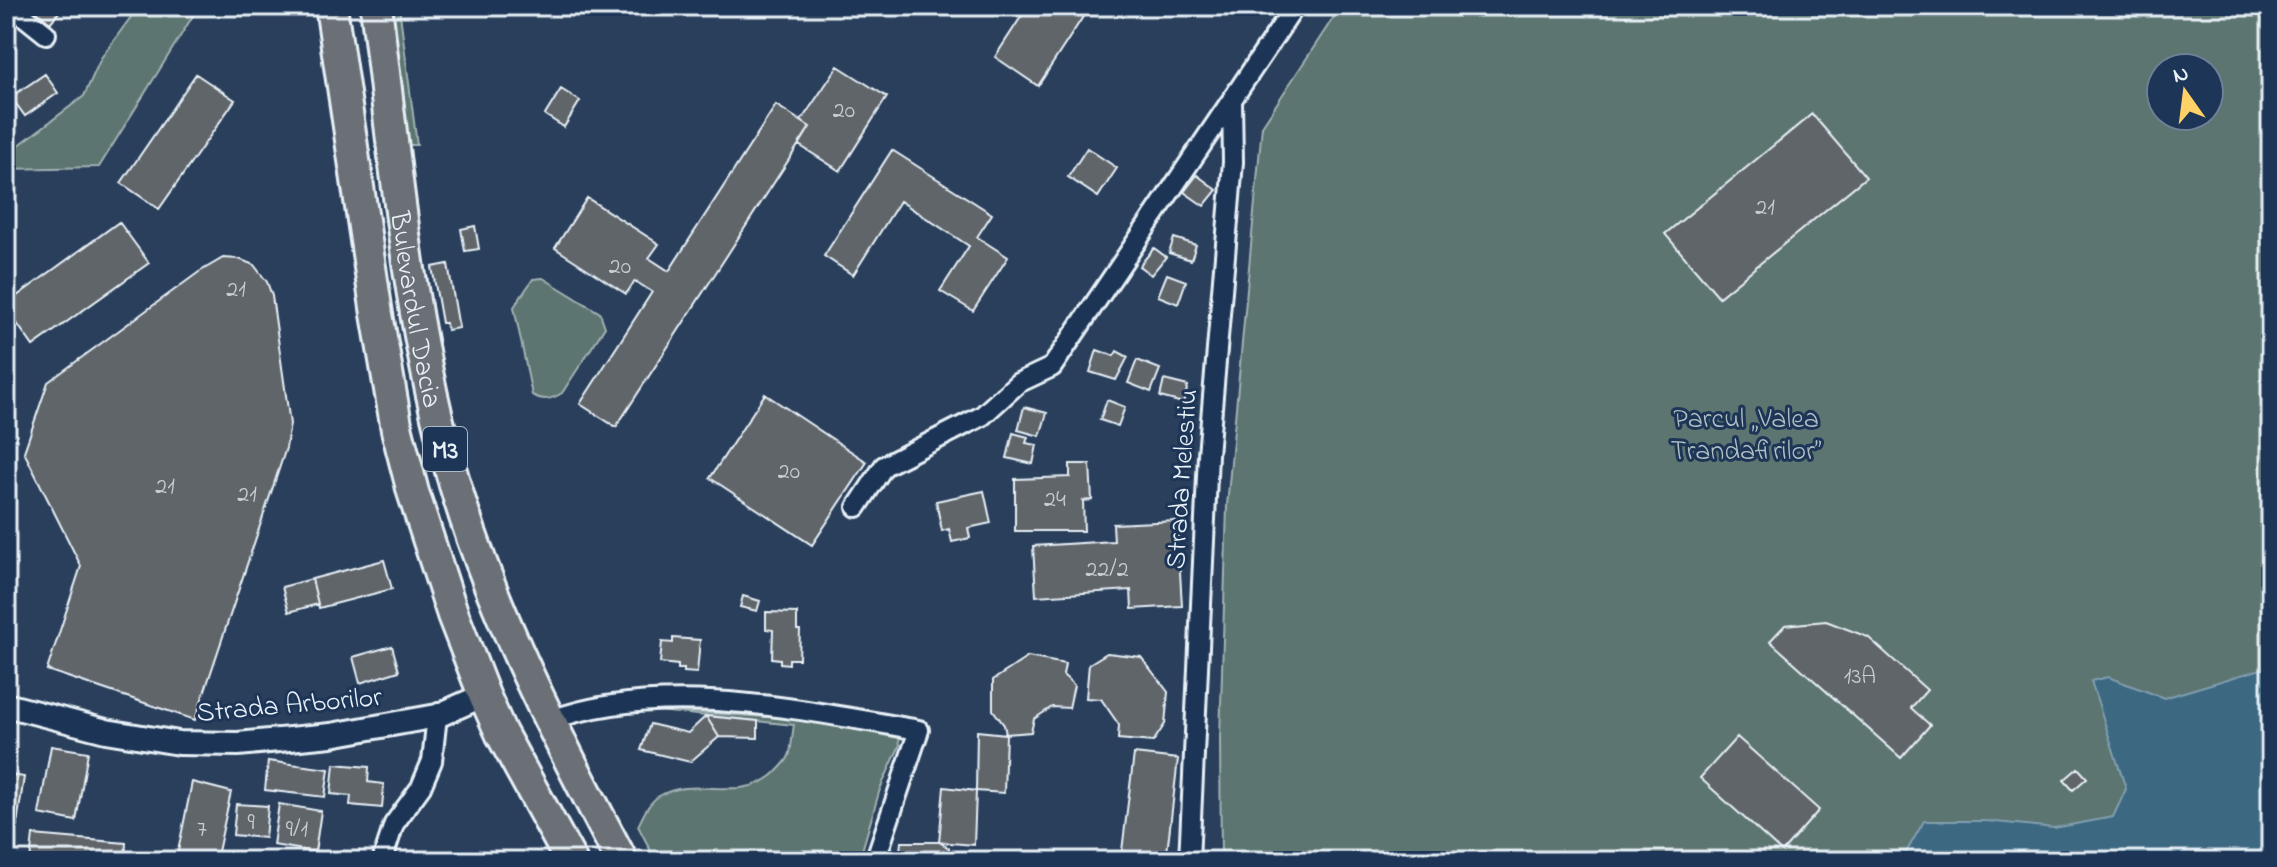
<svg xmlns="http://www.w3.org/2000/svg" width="2277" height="867" font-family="'Indie Flower',sans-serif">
	<rect width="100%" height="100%" fill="#2a3f5b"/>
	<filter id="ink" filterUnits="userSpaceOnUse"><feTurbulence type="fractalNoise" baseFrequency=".0125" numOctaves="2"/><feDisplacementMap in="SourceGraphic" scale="16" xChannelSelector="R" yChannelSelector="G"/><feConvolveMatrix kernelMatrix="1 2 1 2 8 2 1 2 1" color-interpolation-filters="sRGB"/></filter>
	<g filter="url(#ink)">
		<path fill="#5c7470" stroke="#a2b2b4" stroke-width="2" fill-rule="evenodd" d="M139 6H199L99 167 6 169V155L84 96 101 58Z
			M391 6H399L417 145H409Z
			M1341 6H2271V861H1221L1220 739 1227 506 1262 126ZM2161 68H2209V116H2161Z
			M543 278 600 313 605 327 562 393C551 400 543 401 532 395L514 307 533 279Z
			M639 709 800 719 898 733 900 745 880 789 859 861H656L638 826C643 816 648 803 659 796 695 775 738 803 773 775 779 769 786 763 789 756 792 747 792 735 794 725Z"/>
		<path fill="#3c6881" stroke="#819fb1" stroke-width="2" d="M2271 666V861H1905L1904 856 1924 821H1986L2054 828 2113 817 2126 789 2091 681 2108 677 2164 698Z"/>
		<path fill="#60656b" stroke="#e8f1f8" stroke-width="2" d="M30 6H64L50 23Z
			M1028 6H1090L1038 86 995 57Z
			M838 66 887 97 840 171 799 145 810 127 801 121Z
			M45 74 58 93 25 116 11 97Z
			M196 74 235 100 159 209 121 183Z
			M561 89 580 101 564 127 545 115Z
			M776 105 810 127 616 427 580 404 652 292 635 281 626 294 555 248 587 198 659 244 649 258 669 271Z
			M1812 114 1866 177 1719 297 1665 234Z
			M1087 148 1117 168 1098 197 1068 177Z
			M892 150 992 214 977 237 1008 257 973 311 940 291 969 246 900 201 853 275 824 256Z
			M1197 175 1217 190 1204 206 1184 192Z
			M119 222 149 263 33 346 6 308V304Z
			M475 226 479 249 465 251 461 229Z
			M1174 238 1196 245 1191 260 1169 253Z
			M1154 248 1166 257 1151 275 1139 266Z
			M223 258 239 259 254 265 267 282 272 296 290 424 286 448 195 720 47 670 81 566 24 452 48 382 199 272Z
			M448 264 459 328 447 330 446 323H442L432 267Z
			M1167 274 1186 281 1178 304 1158 296Z
			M1097 350 1114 356 1117 351 1128 357 1116 380 1090 372Z
			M1137 360 1160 369 1151 392 1128 383Z
			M1164 380 1188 386 1183 403 1160 397Z
			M765 394 867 462 812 545 710 478Z
			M1107 400 1125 407 1118 426 1100 420Z
			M1024 407 1047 413 1040 436 1018 430Z
			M1013 433 1028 437 1026 443 1037 445 1033 464 1007 458Z
			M1070 464H1090L1092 500 1083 501 1084 531H1015V479L1070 477Z
			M984 491 991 523 968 528 970 538 952 542 949 529 942 531 936 501Z
			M1177 521 1182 606 1132 609 1131 590 1036 596 1033 546 1114 541 1113 524Z
			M384 560 392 589 319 608 312 579Z
			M312 579 318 604 289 612 282 587Z
			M743 596 760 601 757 611 740 607Z
			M766 612 797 613V630H800L799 659H789V664L780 663V659L772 658 773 630 766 629Z
			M1826 621 1868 637 1927 690 1911 708 1930 725 1901 758 1770 641 1785 625Z
			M673 638 700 640 697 673 684 672V669H678V665L660 663 662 642 673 643Z
			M392 646 399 671 360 683 353 657Z
			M1107 653 1141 657 1168 692 1165 724 1153 742 1118 739 1119 725 1101 699 1086 698 1089 664Z
			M1028 657 1065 664 1063 675 1074 685 1069 708 1052 707 1034 719 1031 732 1006 734 1004 725 993 710V680Z
			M706 716 758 721V738L719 737Z
			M706 716 719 737 690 762 641 750 650 724 688 733Z
			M977 731 1006 734 1004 793 976 791Z
			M1737 737 1819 810 1782 852 1700 778Z
			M51 746 88 752 76 821 39 814Z
			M1134 754 1178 759 1166 861 1121 859Z
			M268 761 329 769 325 797 265 790Z
			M334 764 369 767 368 782 384 784 382 808 350 805 351 796 331 794Z
			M2078 768 2087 778 2073 790 2064 780Z
			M6 774 24 777 14 844 6 842Z
			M192 782 231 792 216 861H176Z
			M944 787 976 791 974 845 939 842Z
			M236 804 268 806 265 838 233 835Z
			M279 804 321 811 315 852 273 845Z
			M33 835 126 843 125 861H30Z
			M901 842H939L949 848 948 861H899Z"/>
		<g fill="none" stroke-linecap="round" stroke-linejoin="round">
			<defs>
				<path id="minor" d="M11 6 46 34
					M857 507 884 466 982 416 1018 383 1052 367 1295 6
					M548 721C661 679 803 710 919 730L875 861
					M382 861 394 824 421 787 432 761 437 716
					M1189 861 1208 455 1233 162 1232 101"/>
				<path id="tertiary" d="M6 705 106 731 179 743 238 744 331 735 437 716 484 695"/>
				<g id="trunk">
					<path d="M331 6 377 314 397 430 413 492 453 615 484 695 501 733 571 861"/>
					<path id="s1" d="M376 6C396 166 409 330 455 485 495 619 557 738 622 861"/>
				</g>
			</defs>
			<use href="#minor" stroke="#e8f1f8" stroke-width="24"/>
			<use href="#tertiary" stroke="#e8f1f8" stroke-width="28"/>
			<use href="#trunk" stroke="#e8f1f8" stroke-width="36"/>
			<use href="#minor" stroke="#1d3557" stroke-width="18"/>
			<use href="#tertiary" stroke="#1d3557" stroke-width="22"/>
			<use href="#trunk" stroke="#6b7074" stroke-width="30"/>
		</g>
	</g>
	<g text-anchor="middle" stroke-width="6" stroke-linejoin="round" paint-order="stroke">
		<g font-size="24" fill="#c6ced5">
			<text x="844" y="117">20</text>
			<text x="1765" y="214">21</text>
			<text x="620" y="273">20</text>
			<text x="236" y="296">21</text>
			<text x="789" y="478">20</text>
			<text x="165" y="493">21</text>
			<text x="247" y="501">21</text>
			<text x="1055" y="506">24</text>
			<text x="1107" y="576">22/2</text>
			<text x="1860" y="683">13A</text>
			<text x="251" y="829">9</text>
			<text x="202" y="836">7</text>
			<text x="297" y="836">9/1</text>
		</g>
		<rect fill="#1d3557" stroke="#abb9c8" stroke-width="2" x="423" y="427" width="44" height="44" rx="6"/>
		<g font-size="26" font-weight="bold" fill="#e8f1f8">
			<text x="445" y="458">M3</text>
		</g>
		<g font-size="28" fill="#e8f1f8" stroke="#1d3557">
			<text dy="10" stroke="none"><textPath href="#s1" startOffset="306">Bulevardul Dacia</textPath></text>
			<text transform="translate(1180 479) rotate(-86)" y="10">Strada Melestiu</text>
			<text transform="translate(289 703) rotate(-5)" y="10">Strada Arborilor</text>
		</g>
		<g font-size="28" fill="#b0bfc2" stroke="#1d3557">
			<text x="1746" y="427">Parcul „Valea<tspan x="1746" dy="32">Trandafirilor”</tspan></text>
		</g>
	</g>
	<rect width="2277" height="867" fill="none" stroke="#1d3557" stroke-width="32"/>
	<rect x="16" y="16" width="2245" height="835" fill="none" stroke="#e8f1f8" stroke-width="3" filter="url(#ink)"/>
	<g transform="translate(2185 92) rotate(346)"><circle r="38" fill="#1d3557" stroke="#6e8097" stroke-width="2"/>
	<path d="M0-6L14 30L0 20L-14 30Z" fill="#ffd166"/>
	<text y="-12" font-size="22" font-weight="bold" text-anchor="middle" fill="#e8f1f8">N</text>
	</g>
</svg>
